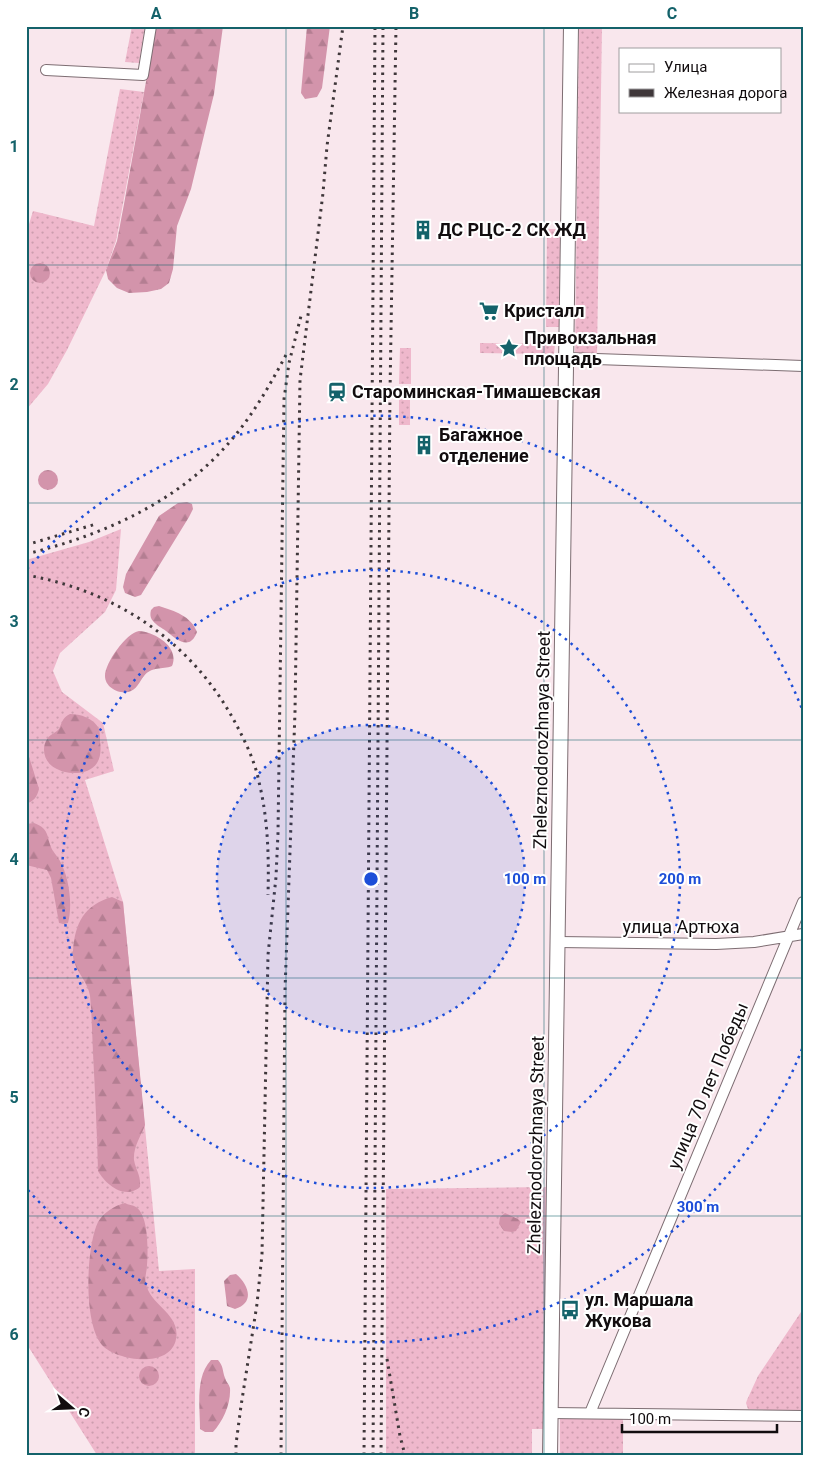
<svg xmlns="http://www.w3.org/2000/svg" width="829" height="1481" font-family="Roboto,sans-serif">
	<defs>
		<pattern id="grass-dots" width="8" height="8" patternUnits="userSpaceOnUse" patternTransform="scale(1.25)"><rect width="8" height="8" fill="#efb8cc"/><path d="M2 2h.1M6 6h.1" fill="none" stroke="#cc9dae" stroke-width="1.8" stroke-linecap="round"/></pattern>
		<pattern id="forest-firs" width="22" height="20" patternUnits="userSpaceOnUse" patternTransform="scale(1.25)"><rect width="22" height="20" fill="#d394ab"/><path d="M5 1l3.5 6h-7zM16 11l3.5 6h-7z" fill="#b47e92"/></pattern>
	</defs>
	<rect width="100%" height="100%" fill="#f9e7ed"/>
	<path fill="url(#grass-dots)" d="M132 26H145L139 63 125 62Z
		M579 26H602L597 354H575Z
		M120 89 144 92 116 241 106 270 67 350 48 384 26 410V234L33 211 94 226Z
		M547 229H562V327H546Z
		M480 343 555 344 554 354 480 353Z
		M400 348H411V384H399Z
		M399 395H410V425H399Z
		M121 529 116 590 105 612 60 653 53 671 62 692 103 723 114 771 85 780 123 902 159 1271 195 1269V1455H97L26 1343V560L89 542Z
		M548 1187 544 1429H532V1455H386V1189Z
		M803 1309V1412L748 1409 746 1403 747 1400 758 1376Z
		M560 1419H623V1455H560Z"/>
	<path fill="url(#forest-firs)" d="M156 26H223L214 94 191 189 177 226 173 269 169 283 161 289 147 292 129 293 117 288 108 279 106 270 117 241 124 204Z
		M307 26H330L322 88 317 97 305 99 301 93Z
		M30 273a10 10 0 1 1 20 0a10 10 0 1 1-20 0Z
		M38 480a10 10 0 1 1 20 0a10 10 0 1 1-20 0Z
		M187 502 192 504 193 509 189 517 141 595 135 597 125 593 123 587 126 574 159 516 178 503Z
		M159 606C175 611 191 616 197 632 190 651 177 640 166 631 162 628 156 625 153 621 150 618 150 614 151 610L154 607Z
		M139 631C155 632 180 647 172 666 162 670 152 666 144 676 139 682 137 690 128 692 118 694 105 687 105 676 105 663 126 633 139 631Z
		M70 714C80 714 94 718 99 729 100 732 100 737 100 741 101 748 101 757 97 763 89 776 66 775 55 768 44 762 41 749 47 739 50 734 56 733 59 729 62 722 63 717 70 714Z
		M26 747 39 789C37 797 34 801 26 804Z
		M34 823C51 829 46 839 53 851 55 854 58 857 60 861 69 877 73 905 68 923L64 924 59 923 51 878 47 870 26 865V824Z
		M112 897 123 902 145 1125C141 1136 133 1147 134 1160 136 1171 141 1175 140 1187 125 1200 106 1185 98 1171 97 1131 95 1092 93 1053 92 1034 92 1015 90 996 88 980 71 968 73 951 75 923 84 905 112 897Z
		M125 1203C128 1205 133 1205 136 1207 149 1216 148 1251 147 1265 147 1271 144 1279 146 1284 150 1305 181 1314 176 1339 171 1369 116 1361 102 1345 83 1323 86 1247 98 1222 104 1212 114 1206 125 1203Z
		M505 1213 518 1219 521 1222 516 1231 512 1232 504 1231 499 1224 500 1217Z
		M236 1274C249 1285 255 1303 235 1309L227 1306 224 1281 230 1275Z
		M211 1360H218C224 1367 222 1370 225 1378 226 1382 229 1384 230 1388 231 1404 223 1421 213 1432H205L200 1429C200 1407 195 1377 211 1360Z
		M139 1376a10 10 0 1 1 20 0a10 10 0 1 1-20 0Z"/>
	<g fill="none" stroke-linecap="round" stroke-linejoin="round">
		<defs>
			<path id="minor" d="M46 70 143 75 151 26
				M567 358 803 366
				M558 942 716 944 754 942 803 934
				M551 1413 803 1416
				M590 1413 803 902"/>
			<path id="secondary" d="M550 1455 571 26"/>
		</defs>
		<use href="#minor" stroke="#7d6d72" stroke-width="12"/>
		<use href="#secondary" stroke="#7d6d72" stroke-width="16"/>
		<use href="#minor" stroke="#fff" stroke-width="10"/>
		<use href="#secondary" stroke="#fff" stroke-width="14"/>
		<path stroke="#3f373a" stroke-width="3" stroke-dasharray="2.5 5" stroke-linecap="butt" d="M26 545 96 524
			M26 554C101 536 176 503 227 445 252 417 270 385 287 353
			M26 575C117 591 194 643 237 726 246 743 255 762 259 782 268 819 269 856 268 895
			M387 1359 400 1436 405 1455
			M236 1455V1444L241 1406 257 1304 262 1254 268 955 276 877 278 833 284 399 289 363 302 312
			M281 1455 285 990 295 712 300 380 323 193 327 146 343 26
			M364 1455 375 26
			M373 1455 383 26
			M381 1455 390 392 396 26"/>
	</g>
	<path fill="none" stroke="#14626a" stroke-width="1" stroke-opacity="0.55" d="M286 26V1455M544 26V1455M26 265H803M26 503H803M26 740H803M26 978H803M26 1216H803"/>
	<circle cx="371" cy="879" r="154" fill="#1d4ed8" fill-opacity=".12"/>
	<g fill="none" stroke="#1d4ed8" stroke-width="2.5" stroke-dasharray="2.5 5">
		<circle cx="371" cy="879" r="154"/>
		<circle cx="371" cy="879" r="309"/>
		<path d="M802 1049A463 463 0 0 1 27 1189M27 569A463 463 0 0 1 802 709"/>
	</g>
	<defs>
		<symbol id="building-bare" viewBox="-9 -9 18 18"><path d="M-4-6H4V6H1V3H-1V6H-4ZM-2.5-4.3h1.7v1.8h-1.7ZM.8-4.3h1.7v1.8H.8ZM-2.5-1h1.7V.8h-1.7ZM.8-1h1.7V.8H.8Z" fill="#14626a" stroke="#fff" stroke-width="2.5" paint-order="stroke"/></symbol>
		<symbol id="supermarket-bare" viewBox="-9 -9 18 18"><path d="M-6-5.5h2.5l.6 2H6L4.5 2H-2.5L-4.4-4H-6ZM-1.5 3.2a1.3 1.3 0 1 0 .1 0ZM3 3.2a1.3 1.3 0 1 0 .1 0Z" fill="#14626a" stroke="#fff" stroke-width="2.5" paint-order="stroke"/></symbol>
		<symbol id="sight-bare" viewBox="-9 -9 18 18"><path d="M0-6L1.8-2.2L6-1.7L2.9 1.2L3.7 5.4L0 3.3L-3.7 5.4L-2.9 1.2L-6-1.7L-1.8-2.2Z" fill="#14626a" stroke="#fff" stroke-width="2.5" paint-order="stroke"/></symbol>
		<symbol id="station-bare" viewBox="-9 -9 18 18"><path d="M-3-6H3Q5-6 5-4V2Q5 4 3 4L4.5 6H3L1.5 4h-3L-3 6H-4.5L-3 4Q-5 4-5 2V-4Q-5-6-3-6ZM-3.5-4v3h7v-3ZM-3.5 1v1.5H-2V1ZM2 1v1.5H3.5V1Z" fill="#14626a" stroke="#fff" stroke-width="2.5" paint-order="stroke"/></symbol>
		<symbol id="bus-bare" viewBox="-9 -9 18 18"><path d="M-5-6H5V4H4V6H2V4H-2V6H-4V4H-5ZM-3.5-4V0h7V-4ZM-3.5 1.2v1.5H-2V1.2ZM2 1.2v1.5H3.5V1.2Z" fill="#14626a" stroke="#fff" stroke-width="2.5" paint-order="stroke"/></symbol>
	</defs>
	<g fill-rule="evenodd">
		<use href="#building-bare" x="409" y="216" width="28" height="28"/>
		<use href="#supermarket-bare" x="475" y="297" width="28" height="28"/>
		<use href="#sight-bare" x="495" y="334" width="28" height="28"/>
		<use href="#station-bare" x="323" y="378" width="28" height="28"/>
		<use href="#building-bare" x="410" y="431" width="28" height="28"/>
		<use href="#bus-bare" x="556" y="1296" width="28" height="28"/>
	</g>
	<g text-anchor="middle" stroke-width="4" stroke-linejoin="round" paint-order="stroke">
		<g font-size="18" font-weight="bold" fill="#120d0f" stroke="#fff" text-anchor="start">
			<text x="438" y="236">ДС РЦС-2 СК ЖД</text>
			<text x="504" y="317">Кристалл</text>
			<text x="524" y="344">Привокзальная<tspan x="524" dy="21">площадь</tspan></text>
			<text x="352" y="398">Староминская-Тимашевская</text>
			<text x="439" y="441">Багажное<tspan x="439" dy="21">отделение</tspan></text>
			<text x="585" y="1306">ул. Маршала<tspan x="585" dy="21">Жукова</tspan></text>
		</g>
		<g font-size="18" fill="#120d0f" stroke="#fff">
			<text transform="translate(542 740) rotate(-89)" y="6">Zheleznodorozhnaya Street</text>
			<text x="681" y="933">улица Артюха</text>
			<text transform="translate(708 1086) rotate(-67)" y="6">улица 70 лет Победы</text>
			<text transform="translate(536 1145) rotate(-89)" y="6">Zheleznodorozhnaya Street</text>
		</g>
	</g>
	<circle cx="371" cy="879" r="8" fill="#1d4ed8" stroke="#fff" stroke-width="2.5"/>
	<g font-size="15" text-anchor="middle" font-weight="bold" fill="#1d4ed8" stroke="#fff" stroke-width="4" stroke-linejoin="round" paint-order="stroke">
		<text x="525" y="884">100 m</text>
		<text x="680" y="884">200 m</text>
		<text x="698" y="1212">300 m</text>
	</g>
	<rect width="829" height="1481" fill="none" stroke="#ffffff" stroke-width="55"/>
	<rect x="619" y="48" width="162" height="65" fill="#ffffff" stroke="#a09e9f"/>
	<rect x="629" y="64" width="25" height="8" fill="#ffffff" stroke="#a09e9f"/>
	<text x="664" y="72" font-size="15" fill="#120d0f">Улица</text>
	<rect x="629" y="89" width="25" height="8" fill="#3f373a" stroke="#a09e9f"/>
	<text x="664" y="98" font-size="15" fill="#120d0f">Железная дорога</text>
	<g transform="translate(72 1408) rotate(109)" stroke="#ffffff" stroke-width="4" paint-order="stroke">
	<path d="M0-4L9 19L0 12L-9 19Z" fill="#120d0f"/>
	<text y="-8" font-size="14" font-weight="bold" text-anchor="middle" fill="#120d0f">С</text>
	</g>
	<path d="M622 1424v8h155v-8" fill="none" stroke="#120d0f" stroke-width="2.5"/>
	<text x="629" y="1424" font-size="15" fill="#120d0f" stroke="#ffffff" stroke-width="4" paint-order="stroke">100 m</text>
	<rect x="28" y="28" width="774" height="1426" fill="none" stroke="#14626a" stroke-width="2"/>
	<g font-size="16" text-anchor="middle" font-weight="bold" fill="#14626a">
		<text x="156" y="19">A</text>
		<text x="414" y="19">B</text>
		<text x="672" y="19">C</text>
		<text x="14" y="152">1</text>
		<text x="14" y="390">2</text>
		<text x="14" y="627">3</text>
		<text x="14" y="865">4</text>
		<text x="14" y="1103">5</text>
		<text x="14" y="1340">6</text>
	</g>
</svg>
